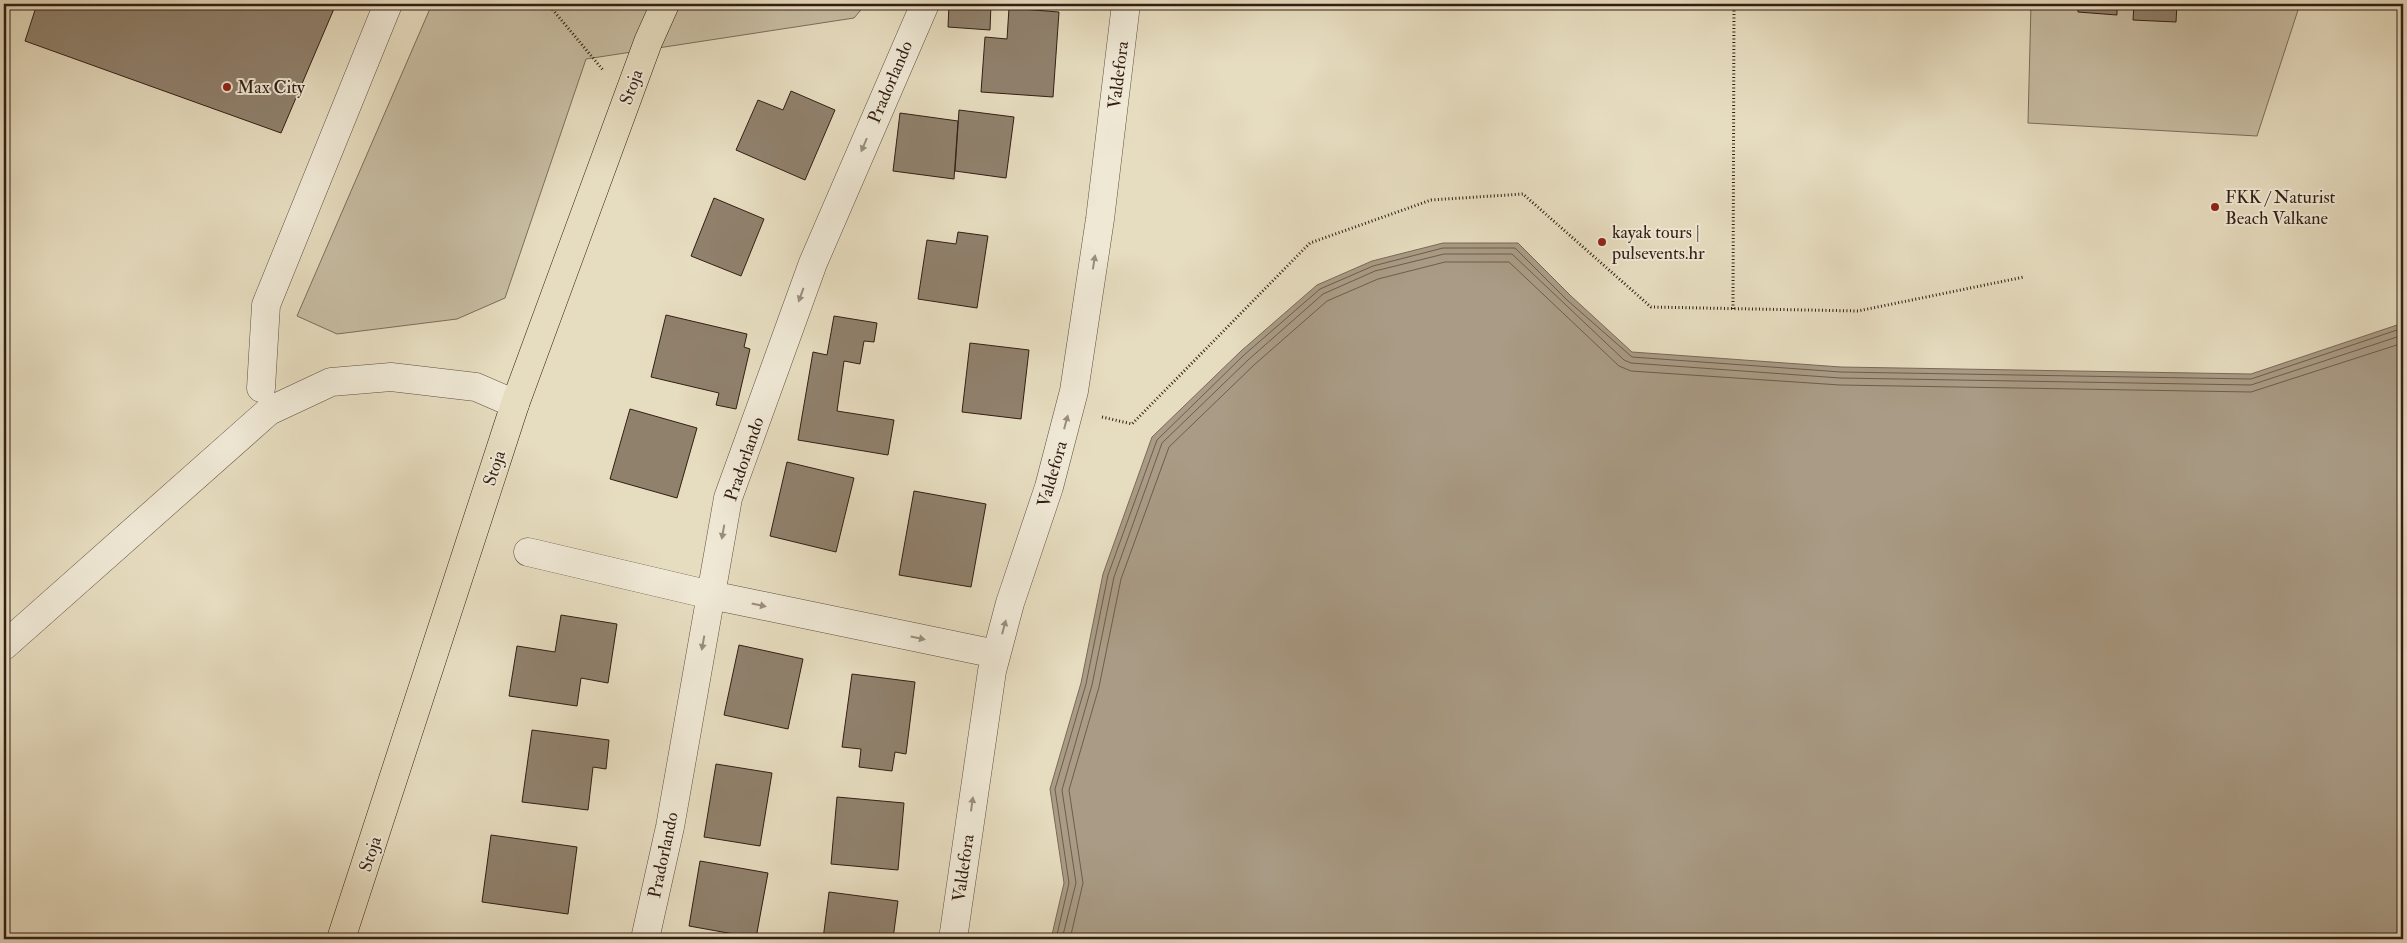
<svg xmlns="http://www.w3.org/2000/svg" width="2407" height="943" font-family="'IM FELL Double Pica',serif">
	<rect width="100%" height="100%" fill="#e6dcbf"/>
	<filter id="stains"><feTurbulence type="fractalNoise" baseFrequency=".004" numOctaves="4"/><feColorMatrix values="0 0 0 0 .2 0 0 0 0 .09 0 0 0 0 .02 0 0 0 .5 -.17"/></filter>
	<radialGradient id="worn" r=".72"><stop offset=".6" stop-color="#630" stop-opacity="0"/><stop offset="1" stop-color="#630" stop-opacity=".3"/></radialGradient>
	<path fill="#c7bca2" stroke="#7c6d5b" d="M432 4H866L854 18 586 59 505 298 457 319 337 334 297 316Z
		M2031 4H2304L2299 7 2257 136 2028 123Z"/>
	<path fill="#a99b85" stroke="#796958" d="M1443 243H1518L1571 296 1632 352 1841 367 2251 374 2403 323V939H1051L1064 883 1050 789 1081 683 1103 574 1152 437 1241 351 1317 285 1372 261Z"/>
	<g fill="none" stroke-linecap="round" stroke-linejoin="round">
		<path stroke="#6e5c4c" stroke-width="1" d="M1056 939 1069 883 1055 789 1086 684 1108 575 1157 440 1244 355 1320 289 1373 266 1443 248H1515L1567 300 1632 357 1841 372 2251 379 2403 328
			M1062 939 1076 883 1062 790 1092 685 1114 577 1162 443 1248 360 1323 294 1375 271 1444 254H1512L1624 360 1631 363 1840 378 2251 385 2403 335
			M1070 939 1083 883 1069 790 1099 687 1121 579 1169 447 1254 365 1327 301 1378 279 1445 262H1509L1619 366 1631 371 1840 385 2251 392 2403 343"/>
	</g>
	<path fill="#90816d" stroke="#321e14" d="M37 4H336L281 133 25 41Z
		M949 4H991L990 30 948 27Z
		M2078 4H2117V15L2078 12Z
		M2134 4H2177L2176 22 2133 20Z
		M1009 8 1059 12 1053 97 981 92 985 37 1007 39Z
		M791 91 835 110 805 180 736 150 758 100 783 110Z
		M959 110 1014 117 1006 178 955 171Z
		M900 113 958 121 954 179 893 171Z
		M714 198 764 219 741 276 691 256Z
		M958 232 988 236 977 308 918 299 927 240 956 244Z
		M666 315 747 334 744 347 750 349 736 409 716 405 719 393 651 377Z
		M834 316 877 323 874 342 864 341 860 364 844 361 837 411 894 420 888 455 798 440 813 352 827 355Z
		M970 343 1029 350 1021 419 962 412Z
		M630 409 697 428 677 498 610 479Z
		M787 462 854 478 836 552 770 536Z
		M914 491 986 504 971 587 899 575Z
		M561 615 617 624 608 683 581 678 577 706 509 696 517 646 555 652Z
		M739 645 803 659 788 729 724 715Z
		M852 674 915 682 906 754 895 752 892 771 859 767 861 749 842 747Z
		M532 730 609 740 606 769 593 767 588 810 522 802Z
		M716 764 772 773 760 846 704 837Z
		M837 797 904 803 898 870 831 864Z
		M491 835 577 847 568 914 482 902Z
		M700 861 768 873 756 938 689 926Z
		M829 892 898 901 893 939H823Z"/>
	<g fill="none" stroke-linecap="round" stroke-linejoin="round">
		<defs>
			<path id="minor" d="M261 388 266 305 388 4
				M528 552 711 595 996 654
				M4 646 269 411 331 382 391 377 476 387 515 404
				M645 939 670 827 728 498 813 263 925 4
				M953 939 992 671 1010 603 1049 487 1074 391 1100 219 1126 4"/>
			<path id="major" d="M341 939 515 404 648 42 665 4"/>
		</defs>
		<use href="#minor" stroke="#5f4e3f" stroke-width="29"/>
		<use href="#major" stroke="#321e14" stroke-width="29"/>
		<path stroke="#321e14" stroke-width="3" stroke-dasharray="1 2.5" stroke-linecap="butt" d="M548 4 603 70
			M1733 309 1734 4
			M1102 417 1132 424 1310 243 1431 200 1523 194 1651 307 1858 311 2024 277"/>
		<use href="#minor" stroke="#efe8d5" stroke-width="28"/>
		<use href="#major" stroke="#e6dcbf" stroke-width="28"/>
	</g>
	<defs><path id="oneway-solid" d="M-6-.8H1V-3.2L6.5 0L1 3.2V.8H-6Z" transform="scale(1.25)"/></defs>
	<g fill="#9a8d7e">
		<use href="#oneway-solid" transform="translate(864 145) rotate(113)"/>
		<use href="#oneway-solid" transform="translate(1094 262) rotate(-81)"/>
		<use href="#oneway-solid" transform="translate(801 295) rotate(110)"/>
		<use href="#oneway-solid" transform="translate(1066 422) rotate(-75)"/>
		<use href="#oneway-solid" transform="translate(723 532) rotate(100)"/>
		<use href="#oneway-solid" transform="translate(759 605) rotate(12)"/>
		<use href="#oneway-solid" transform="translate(1004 627) rotate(-75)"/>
		<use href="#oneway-solid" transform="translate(918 638) rotate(12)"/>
		<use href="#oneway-solid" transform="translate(703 643) rotate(100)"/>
		<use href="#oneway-solid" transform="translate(972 804) rotate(-82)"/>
	</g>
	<g fill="#8f2418" stroke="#efe8d5" stroke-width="2">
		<circle cx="227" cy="87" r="5"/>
		<circle cx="2215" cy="207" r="5"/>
		<circle cx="1602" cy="242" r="5"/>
	</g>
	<g text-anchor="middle" stroke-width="4" stroke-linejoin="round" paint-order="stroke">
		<g font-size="18" fill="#321e14" stroke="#efe8d5">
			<text transform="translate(1118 75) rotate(-83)" y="6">Valdefora</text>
			<text transform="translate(890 82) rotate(-67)" y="6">Pradorlando</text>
			<text transform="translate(631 87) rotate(-70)" y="6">Stoja</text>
			<text transform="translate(744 459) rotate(-71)" y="6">Pradorlando</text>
			<text transform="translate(494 468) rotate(-72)" y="6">Stoja</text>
			<text transform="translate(1052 474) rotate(-74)" y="6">Valdefora</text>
			<text transform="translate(370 854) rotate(-72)" y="6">Stoja</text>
			<text transform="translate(663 855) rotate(-78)" y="6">Pradorlando</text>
			<text transform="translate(963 868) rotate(-82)" y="6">Valdefora</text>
		</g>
		<g font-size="18" fill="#321e14" stroke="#efe8d5" text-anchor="start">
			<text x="237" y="93">Max City</text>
			<text x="2225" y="203">FKK / Naturist<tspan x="2225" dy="21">Beach Valkane</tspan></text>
			<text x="1612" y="238">kayak tours |<tspan x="1612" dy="21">pulsevents.hr</tspan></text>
		</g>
	</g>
	<rect width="2407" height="943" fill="none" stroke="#e6dcbf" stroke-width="20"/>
	<rect x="5" y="5" width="2397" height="933" fill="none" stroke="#321e14" stroke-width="2.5"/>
	<rect x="10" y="10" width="2387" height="923" fill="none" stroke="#321e14"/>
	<rect width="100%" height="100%" filter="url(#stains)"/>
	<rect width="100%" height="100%" fill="url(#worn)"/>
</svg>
